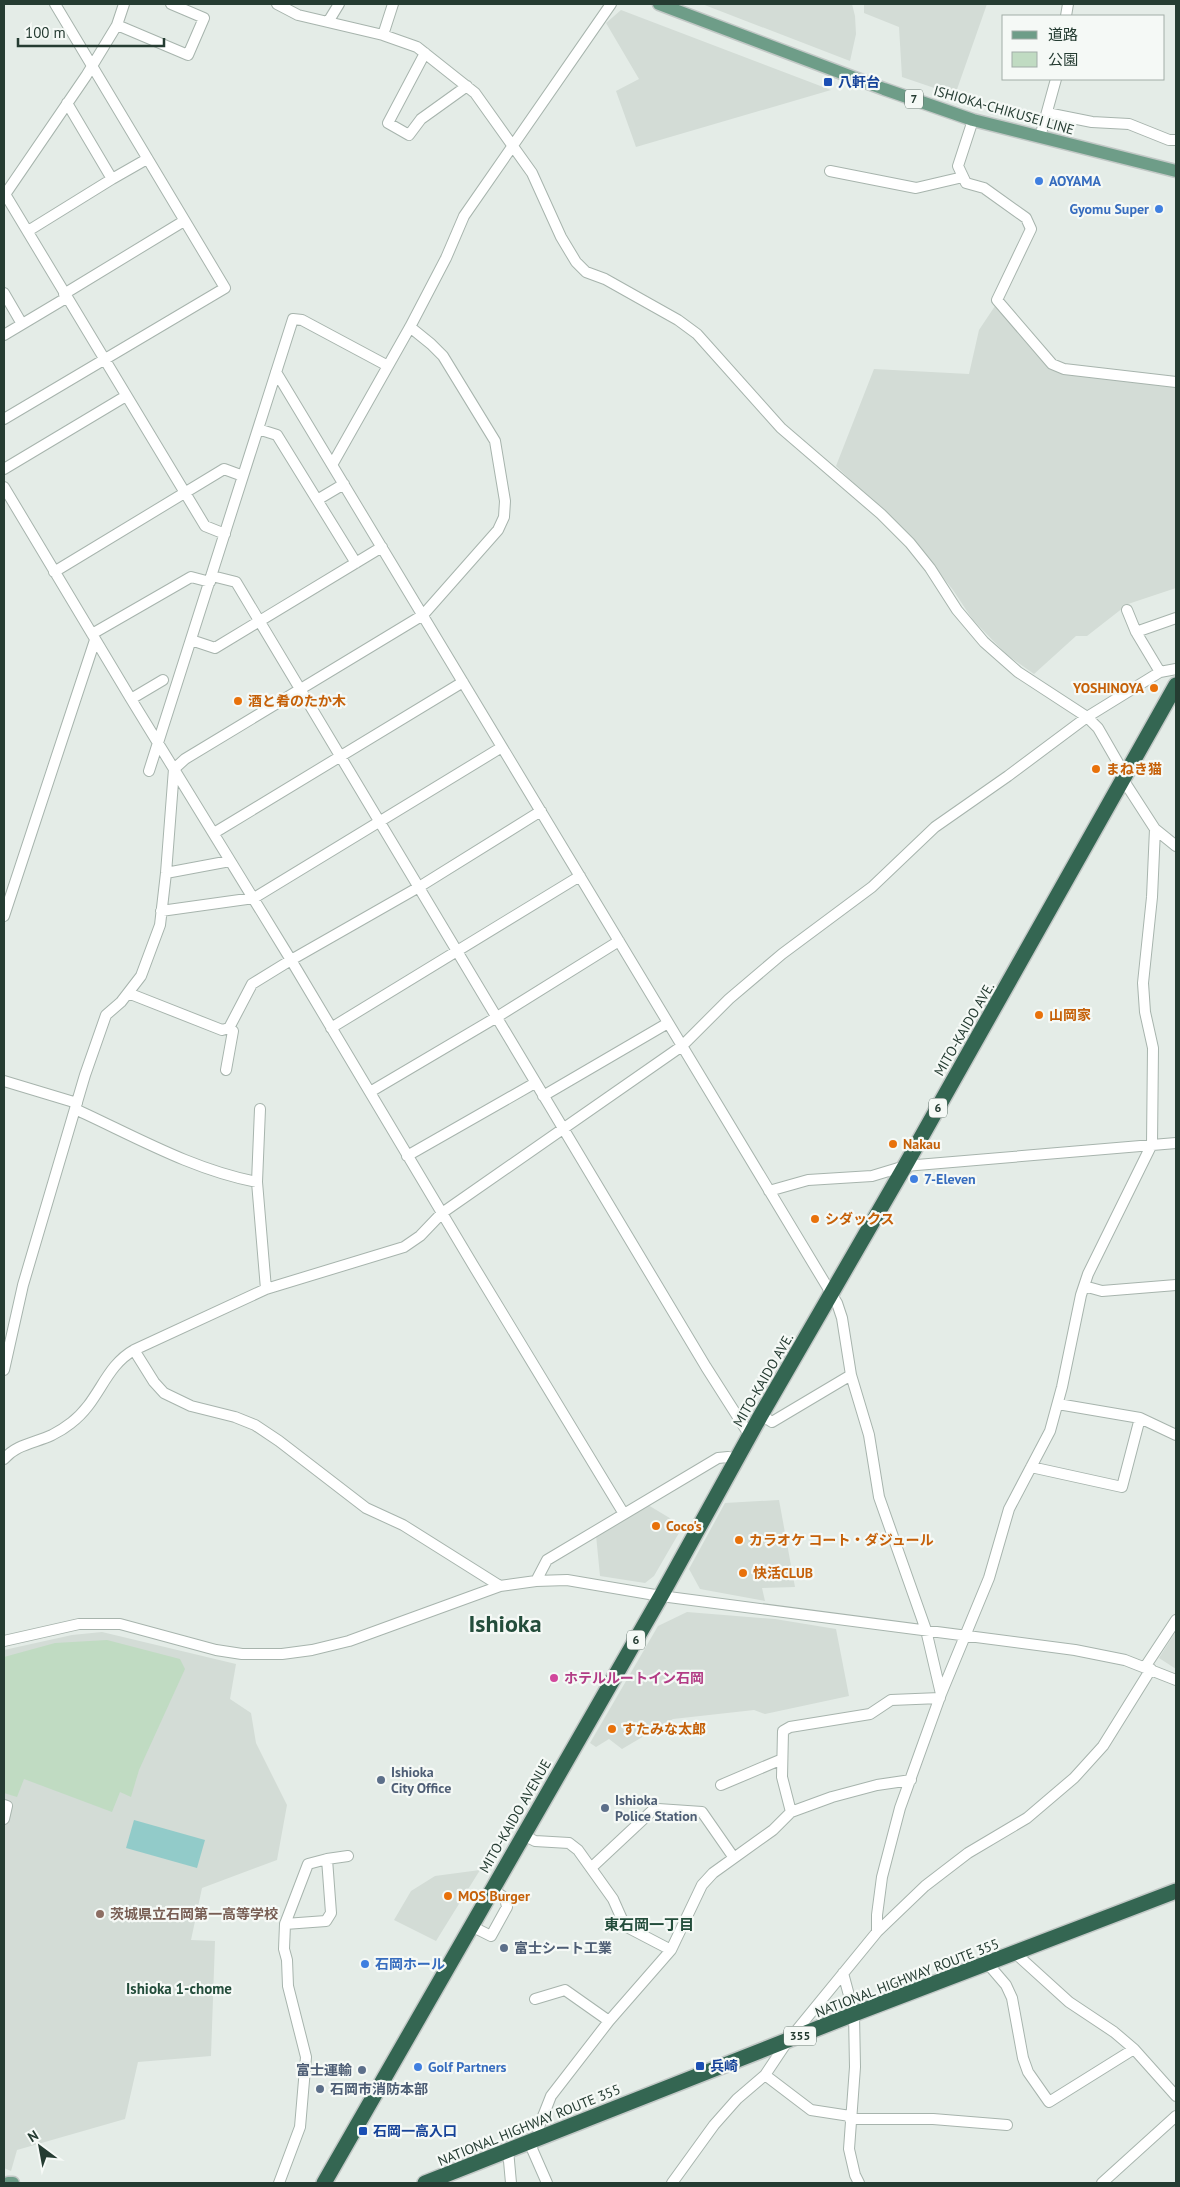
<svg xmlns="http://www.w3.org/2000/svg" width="1180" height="2187" font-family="'PT Sans','Noto Sans JP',sans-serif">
	<rect width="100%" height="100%" fill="#e4ece7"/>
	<path fill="#d3dcd6" d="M702 4H852L855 16 856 34 850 61Z
		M864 4H987L955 95 902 77 899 27 864 13Z
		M621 10 831 90 636 147 616 91 639 79 606 23Z
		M995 306 1049 369 1066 374 1176 387V588L1128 604 1087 636H1076L1034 674 1007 655 973 620 953 590 918 546 836 466 874 369 969 374 979 330Z
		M779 1500 795 1587 762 1588 765 1601 700 1589 689 1569 725 1503Z
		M648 1505 683 1526 654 1576 645 1583 600 1576 596 1535Z
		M687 1612 775 1619 836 1629 849 1696 765 1714 754 1710 673 1719 622 1749 609 1739 596 1747 590 1743 658 1626Z
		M1176 1631V1669L1159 1658Z
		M102 1632 236 1664 230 1699 251 1713 256 1743 287 1805 277 1860 202 1888 191 1940 215 1941 211 2056 138 2062 125 2119 17 2150 11 2171 4 2168V1650L72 1635Z
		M480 1870 436 1941 394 1920 411 1891 435 1876Z"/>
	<path fill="#c0dbc2" d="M107 1640 180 1659 185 1669 139 1770 131 1797 120 1792 112 1812 24 1779 17 1797 4 1793V1657L55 1643Z"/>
	<path fill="#92cbc9" d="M134 1820 205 1840 197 1868 126 1848Z"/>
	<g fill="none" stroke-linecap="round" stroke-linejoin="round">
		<defs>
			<path id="minor" d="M277 4 298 15 383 35 417 47 475 93 532 173 561 237 576 262 586 272 605 279 678 320 697 334 781 428 881 514 910 543 930 568 957 610 984 642 1018 672 1087 717 1098 728 1121 768 1124 781 1155 829 1176 846
				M1066 16 1068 4
				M328 22 339 4
				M117 25 188 55 204 18 171 4
				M383 35 393 4
				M425 53 388 123 409 135 421 119 467 86
				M1047 113 1092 122 1129 124 1169 140H1176
				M973 120 958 166 966 183 984 188 1026 218 1031 229 997 300 1052 364 1064 369 1176 382
				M1040 137 1056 79
				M830 171 916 188 963 177
				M112 179 147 159
				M5 194 205 526 225 534
				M4 196 86 76 117 25 124 4
				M28 231 112 179 67 103
				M4 293 22 324
				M64 294 184 221
				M4 335 66 298
				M276 372 837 1303 842 1318 851 1375 869 1435 879 1497 926 1630 941 1694
				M4 419 225 288 55 4
				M258 429 277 435 356 563
				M332 465 410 327 446 258 464 216 611 4
				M4 469 126 396
				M4 487 131 699 291 960 473 1265 624 1514
				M317 500 344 484
				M54 572 224 469 243 476
				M212 576 236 582 706 1367 750 1436
				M1127 610 1136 632 1160 672
				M1136 632 1176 618
				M92 634 191 577 210 582
				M191 640 215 648 382 547
				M131 699 163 680
				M149 771 293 319 302 320 388 366
				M214 833 463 682
				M166 873 230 861
				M161 911 254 898 502 747
				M4 916 95 640
				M128 993 222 1030 229 1028 252 984 291 960 419 887 541 811
				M331 1028 580 876
				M226 1070 233 1031 229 1028
				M4 1081 77 1103
				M370 1092 497 1017 619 941
				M543 1096 668 1023
				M75 1109C134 1136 193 1170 257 1182
				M260 1109 257 1182 266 1289
				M407 1156 535 1083
				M769 1191 808 1180 872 1176 905 1166 1176 1143
				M1084 1286 1102 1291 1176 1285
				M134 1350 154 1382 164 1393 191 1406 235 1417 255 1425 279 1441 366 1508 403 1525 500 1586
				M4 1370 23 1285 85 1075 106 1015 121 1002 141 976 160 925 166 873 174 769 185 759 423 615 498 530 504 517 505 501 495 441 443 356 431 344 410 327
				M1058 1404 1140 1418 1176 1435
				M761 1415 772 1422 851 1375
				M4 1459C17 1444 35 1443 52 1435 58 1432 66 1427 71 1423 100 1401 104 1367 134 1350L266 1289 404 1247 420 1236 442 1213 682 1046 729 999 782 954 872 887 935 827 1008 776 1087 717 1160 672 1176 669
				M1031 1467 1122 1487 1140 1418
				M536 1581 547 1560 718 1458 728 1457 737 1459
				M4 1641 79 1624H120L216 1650 242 1654H282L312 1650 349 1641 500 1586 536 1581 567 1580 661 1596 1075 1650 1125 1660 1176 1680
				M1145 1667 1176 1620
				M721 1785 780 1760
				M4 1805 7 1806 4 1819
				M791 1812 782 1777 783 1731 790 1727 870 1714 891 1700 940 1698
				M523 1835 535 1841 569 1843 578 1850 613 1899 625 1926 671 1950
				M591 1868 653 1810 658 1809 702 1812 734 1858
				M285 1924 308 1864 327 1859
				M471 1926 491 1936 507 1907 505 1898 492 1889
				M877 1932V1915L882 1877 900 1808 941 1694 989 1578 1009 1509 1050 1431 1062 1387 1081 1295 1088 1274 1152 1144 1153 1048 1145 1012 1143 983 1152 897 1155 829
				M1015 1953 1069 2002 1114 2032 1134 2049 1176 2096
				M988 1964 1006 1985 1012 1998 1023 2058 1028 2072 1049 2102 1134 2049
				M843 1973 854 2014 855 2067 849 2149 855 2175 859 2183
				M535 1999 565 1990 609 2021
				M765 2075 811 2110 850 2116
				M850 2119H933L1007 2125
				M540 2137 538 2129 551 2096 609 2021 671 1950 702 1885 713 1873 773 1830 791 1812 832 1797 877 1785 911 1780
				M529 2142 547 2183
				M508 2150 511 2183
				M279 2183 300 2127 306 2057 288 1986 287 1960 284 1949 285 1924 326 1921 331 1913 327 1859 348 1856
				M672 2183 714 2125 737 2099 765 2075 787 2042 877 1932 925 1886 968 1853 1027 1818 1074 1778 1103 1746 1151 1669
				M1102 2183 1176 2116"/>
			<path id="major" d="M659 4 884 89 973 120 1176 171
				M8 2183H13"/>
			<path id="highway" d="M324 2183 661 1596 761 1415 905 1166 1176 685
				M425 2183 854 2014 1176 1891"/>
		</defs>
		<use href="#minor" stroke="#a7b4ad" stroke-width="12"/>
		<use href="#major" stroke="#c2c8c6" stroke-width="15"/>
		<use href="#highway" stroke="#c2c8c6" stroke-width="18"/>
		<use href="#minor" stroke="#fff" stroke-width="10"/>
		<use href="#major" stroke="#6e9d88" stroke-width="12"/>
		<use href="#highway" stroke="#346652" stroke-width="15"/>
	</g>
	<g fill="#1a4fb4" stroke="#f5f9f6" stroke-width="2">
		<rect x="823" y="77" width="10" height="10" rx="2.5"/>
		<rect x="695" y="2061" width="10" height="10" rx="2.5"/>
		<rect x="358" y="2126" width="10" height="10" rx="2.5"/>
	</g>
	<g fill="#3f7fe0" stroke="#f5f9f6" stroke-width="2">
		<circle cx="1039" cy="181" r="5"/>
		<circle cx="1159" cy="209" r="5"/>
		<circle cx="914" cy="1179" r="5"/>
		<circle cx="365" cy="1964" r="5"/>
		<circle cx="418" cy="2067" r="5"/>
	</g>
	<g fill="#e8710a" stroke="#f5f9f6" stroke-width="2">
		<circle cx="1154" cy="688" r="5"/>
		<circle cx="238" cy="701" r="5"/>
		<circle cx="1096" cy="769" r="5"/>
		<circle cx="1039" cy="1015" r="5"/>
		<circle cx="893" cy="1144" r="5"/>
		<circle cx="815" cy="1219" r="5"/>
		<circle cx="656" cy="1526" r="5"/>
		<circle cx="739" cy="1540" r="5"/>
		<circle cx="743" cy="1573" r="5"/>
		<circle cx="612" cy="1729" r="5"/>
		<circle cx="448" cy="1896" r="5"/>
	</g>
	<circle fill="#d1479c" stroke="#f5f9f6" stroke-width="2" cx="554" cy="1678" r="5"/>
	<g fill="#5c6f8a" stroke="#f5f9f6" stroke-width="2">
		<circle cx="381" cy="1780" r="5"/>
		<circle cx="605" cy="1808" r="5"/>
		<circle cx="504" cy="1948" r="5"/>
		<circle cx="362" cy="2070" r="5"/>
		<circle cx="320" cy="2089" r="5"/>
	</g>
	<circle fill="#8d6e63" stroke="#f5f9f6" stroke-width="2" cx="100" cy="1914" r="5"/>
	<g text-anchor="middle" stroke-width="4.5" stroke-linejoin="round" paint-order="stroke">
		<g fill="#f5f9f6" stroke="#63756d" stroke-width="1">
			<rect x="905" y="89.5" width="18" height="19" rx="4"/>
			<rect x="929" y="1098.5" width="18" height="19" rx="4"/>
			<rect x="627" y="1630.5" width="18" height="19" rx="4"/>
			<rect x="784" y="2026.5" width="32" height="19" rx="4"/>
		</g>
		<g font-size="12" font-weight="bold" fill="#253c32">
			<text x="914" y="103">7</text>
			<text x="938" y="1112">6</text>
			<text x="636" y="1644">6</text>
			<text x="800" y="2040">355</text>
		</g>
		<g font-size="14" font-weight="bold" fill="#164399" stroke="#f5f9f6" text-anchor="start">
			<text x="838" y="87">八軒台</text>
			<text x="710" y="2071">兵崎</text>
			<text x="373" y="2136">石岡一高入口</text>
		</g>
		<g font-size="14" fill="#253c32" stroke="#f5f9f6">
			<text transform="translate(1004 110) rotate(16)" y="5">ISHIOKA-CHIKUSEI LINE</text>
			<text transform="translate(964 1029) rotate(-60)" y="5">MITO-KAIDO AVE.</text>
			<text transform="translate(763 1380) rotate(-60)" y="5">MITO-KAIDO AVE.</text>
			<text transform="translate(515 1816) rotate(-60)" y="5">MITO-KAIDO AVENUE</text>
			<text transform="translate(907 1978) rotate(-21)" y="5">NATIONAL HIGHWAY ROUTE 355</text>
			<text transform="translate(529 2125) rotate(-22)" y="5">NATIONAL HIGHWAY ROUTE 355</text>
		</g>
		<g font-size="14" font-weight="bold" fill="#366cbe" stroke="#f5f9f6" text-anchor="start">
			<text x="1049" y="186">AOYAMA</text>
			<text x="1149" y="214" text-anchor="end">Gyomu Super</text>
			<text x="924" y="1184">7-Eleven</text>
			<text x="375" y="1969">石岡ホール</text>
			<text x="428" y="2072">Golf Partners</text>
		</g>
		<g font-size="14" font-weight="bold" fill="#c56008" stroke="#f5f9f6" text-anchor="start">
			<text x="1144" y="693" text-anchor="end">YOSHINOYA</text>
			<text x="248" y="706">酒と肴のたか木</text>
			<text x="1106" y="774">まねき猫</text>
			<text x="1049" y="1020">山岡家</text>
			<text x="903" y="1149">Nakau</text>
			<text x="825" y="1224">シダックス</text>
			<text x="666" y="1531">Coco's</text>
			<text x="749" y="1545">カラオケ コート・ダジュール</text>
			<text x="753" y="1578">快活CLUB</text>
			<text x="622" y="1734">すたみな太郎</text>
			<text x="458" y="1901">MOS Burger</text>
		</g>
		<g font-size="14" font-weight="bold" fill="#b23c85" stroke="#f5f9f6" text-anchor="start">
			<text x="564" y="1683">ホテルルートイン石岡</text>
		</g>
		<g font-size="14" font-weight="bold" fill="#4e5e75" stroke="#f5f9f6" text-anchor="start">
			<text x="391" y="1777">Ishioka<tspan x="391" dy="16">City Office</tspan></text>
			<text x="615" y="1805">Ishioka<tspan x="615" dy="16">Police Station</tspan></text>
			<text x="514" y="1953">富士シート工業</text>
			<text x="352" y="2075" text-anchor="end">富士運輸</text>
			<text x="330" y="2094">石岡市消防本部</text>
		</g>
		<g font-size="14" font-weight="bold" fill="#785e54" stroke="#f5f9f6" text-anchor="start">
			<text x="110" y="1919">茨城県立石岡第一高等学校</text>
		</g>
		<g font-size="15" font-weight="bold" fill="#234d3b" stroke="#f5f9f6">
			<text x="649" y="1930">東石岡一丁目</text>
			<text x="179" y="1994">Ishioka 1-chome</text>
		</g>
		<g font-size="24" font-weight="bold" fill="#234d3b" stroke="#f5f9f6">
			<text x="505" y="1632">Ishioka</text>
		</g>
	</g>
	<rect width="1180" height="2187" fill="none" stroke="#253c32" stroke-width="10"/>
	<rect x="1002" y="15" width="162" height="65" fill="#f5f9f6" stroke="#a2ada8"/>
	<rect x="1012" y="31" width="25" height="8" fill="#6e9d88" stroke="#a2ada8"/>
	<text x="1048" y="40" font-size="15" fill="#253c32">道路</text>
	<rect x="1012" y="52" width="25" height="15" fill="#c0dbc2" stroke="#a2ada8"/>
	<text x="1048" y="65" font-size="15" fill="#253c32">公園</text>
	<g transform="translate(40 2147) rotate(328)" stroke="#f5f9f6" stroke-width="4" paint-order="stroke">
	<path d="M0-4L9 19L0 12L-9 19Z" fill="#253c32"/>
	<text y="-8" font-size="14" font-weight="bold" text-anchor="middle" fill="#253c32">N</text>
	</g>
	<path d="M18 38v8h146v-8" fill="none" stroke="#253c32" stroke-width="2.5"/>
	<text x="25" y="38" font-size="15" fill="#253c32" stroke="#f5f9f6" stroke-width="4" paint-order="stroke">100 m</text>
</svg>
